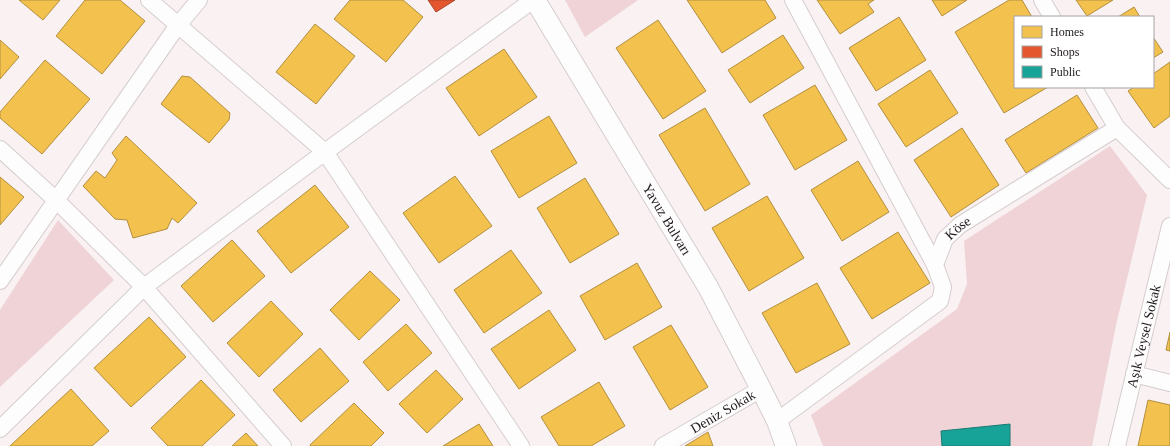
<svg xmlns="http://www.w3.org/2000/svg" width="1170" height="446" font-family="Georgia,serif">
	<rect width="100%" height="100%" fill="#faf1f2"/>
	<path fill="#efd3d7" d="M565 0H638L585 37Z
		M1110 146 1147 195 1116 325 1092 446H823L811 415 957 309 967 284 964 241Z
		M58 220 114 280 0 387V310Z"/>
	<path fill="#f2c14e" stroke="#b38f3e" d="M19 0H60L43 20Z
		M85 0H120L145 21 102 74 56 36Z
		M350 0H403L423 17 386 62 334 19Z
		M687 0H765L776 18 722 53Z
		M817 0H874L868 4 874 12 840 34Z
		M932 0H967L942 16Z
		M1009 0H1022L1032 17H1015V87H1048L1004 113 955 32Z
		M1076 0H1113L1087 16Z
		M1134 7 1140 17H1118Z
		M899 17 926 60 876 91 849 48Z
		M658 20 706 91 663 119 616 48Z
		M315 24 355 56 316 104 276 72Z
		M783 35 804 68 750 103 728 70Z
		M1153 37 1163 52 1153 58Z
		M0 40 19 57 0 79Z
		M504 49 537 97 479 136 446 88Z
		M45 60 90 99 42 154 0 118V112Z
		M1170 62V116L1154 128 1128 91 1134 87H1153V74Z
		M930 70 958 113 906 147 878 104Z
		M182 76 190 77 230 113 229 120 209 143 161 104Z
		M815 85 847 140 795 170 763 115Z
		M1077 95 1098 128 1026 173 1005 140Z
		M705 108 750 184 705 211 659 135Z
		M549 116 577 163 519 198 491 151Z
		M962 128 999 185 951 217 914 160Z
		M126 136 197 203 178 223 172 218 167 229 133 238 127 220 115 219 83 186 96 171 105 178 117 160 112 153Z
		M858 161 889 212 842 241 811 190Z
		M455 176 492 226 439 263 403 213Z
		M0 177 24 197 0 225Z
		M585 178 619 234 570 263 537 208Z
		M315 185 349 227 291 273 257 231Z
		M767 196 804 258 749 291 712 228Z
		M898 232 930 283 872 319 840 268Z
		M232 240 265 276 213 322 181 286Z
		M511 250 542 293 484 333 454 290Z
		M637 263 662 307 605 340 580 296Z
		M370 271 400 300 359 340 330 310Z
		M817 283 850 344 796 373 762 313Z
		M271 301 303 334 259 377 227 343Z
		M549 310 576 350 519 389 491 349Z
		M149 317 186 357 131 407 94 368Z
		M406 324 432 353 388 391 363 362Z
		M671 325 708 387 670 410 633 347Z
		M1170 332V351L1166 350Z
		M320 348 349 381 301 422 273 390Z
		M436 370 463 399 427 433 399 404Z
		M201 380 235 415 202 446H168L151 428Z
		M599 382 625 426 591 446H559L541 417Z
		M71 389 109 431 92 446H10Z
		M1148 400 1170 405V446H1138Z
		M354 403 384 433 371 446H311L310 445Z
		M479 424 493 446H443Z
		M708 432 713 446H685Z
		M246 433 258 446H232Z"/>
	<path fill="#e4572e" stroke="#a94428" d="M428 0H455L436 12Z"/>
	<path fill="#17a398" stroke="#197a72" d="M1010 424V446H942L941 431Z"/>
	<g fill="none" stroke-linecap="round" stroke-linejoin="round">
		<defs>
			<g id="minor">
				<path d="M149 0 325 152 521 446"/>
				<path d="M793 0 935 265"/>
				<path d="M1042 0 1052 17"/>
				<path d="M1093 87 1117 128 1170 180"/>
				<path d="M0 149 56 200 144 287 283 446"/>
				<path d="M0 281 178 25 199 0"/>
				<path d="M1134 374 1170 383"/>
				<path id="s1" d="M777 421 940 301 943 287 935 265 945 239 960 225 1117 128"/>
				<path d="M0 429 144 287 325 152 533 0"/>
				<path id="s2" d="M663 446 761 389"/>
				<path id="s3" d="M1117 446 1170 226"/>
			</g>
			<g id="tertiary">
				<path id="s4" d="M535 0 708 287 761 389 777 421 786 446"/>
			</g>
		</defs>
		<use href="#minor" stroke="#d5cdce" stroke-width="18"/>
		<use href="#tertiary" stroke="#d5cdce" stroke-width="22"/>
		<use href="#minor" stroke="#fefdfd" stroke-width="16"/>
		<use href="#tertiary" stroke="#fefdfd" stroke-width="20"/>
	</g>
	<g text-anchor="middle" stroke-width="4" stroke-linejoin="round" paint-order="stroke">
		<g font-size="14" fill="#1f191a" stroke="#fff">
			<text dy="5" stroke="none"><textPath href="#s4" startOffset="256">Yavuz Bulvarı</textPath></text>
			<text dy="5" stroke="none"><textPath href="#s1" startOffset="285">Köse</textPath></text>
			<text dy="5" stroke="none"><textPath href="#s3" startOffset="113">Aşık Veysel Sokak</textPath></text>
			<text dy="5" stroke="none"><textPath href="#s2" startOffset="69">Deniz Sokak</textPath></text>
		</g>
	</g>
	<rect x="1014" y="16" width="140" height="72" fill="#ffffff" stroke="#a5a3a3"/>
	<rect x="1022" y="26" width="20" height="12" fill="#f2c14e" stroke="#a5a3a3"/>
	<text x="1050" y="36" font-size="12" fill="#1f191a">Homes</text>
	<rect x="1022" y="46" width="20" height="12" fill="#e4572e" stroke="#a5a3a3"/>
	<text x="1050" y="56" font-size="12" fill="#1f191a">Shops</text>
	<rect x="1022" y="66" width="20" height="12" fill="#17a398" stroke="#a5a3a3"/>
	<text x="1050" y="76" font-size="12" fill="#1f191a">Public</text>
</svg>
